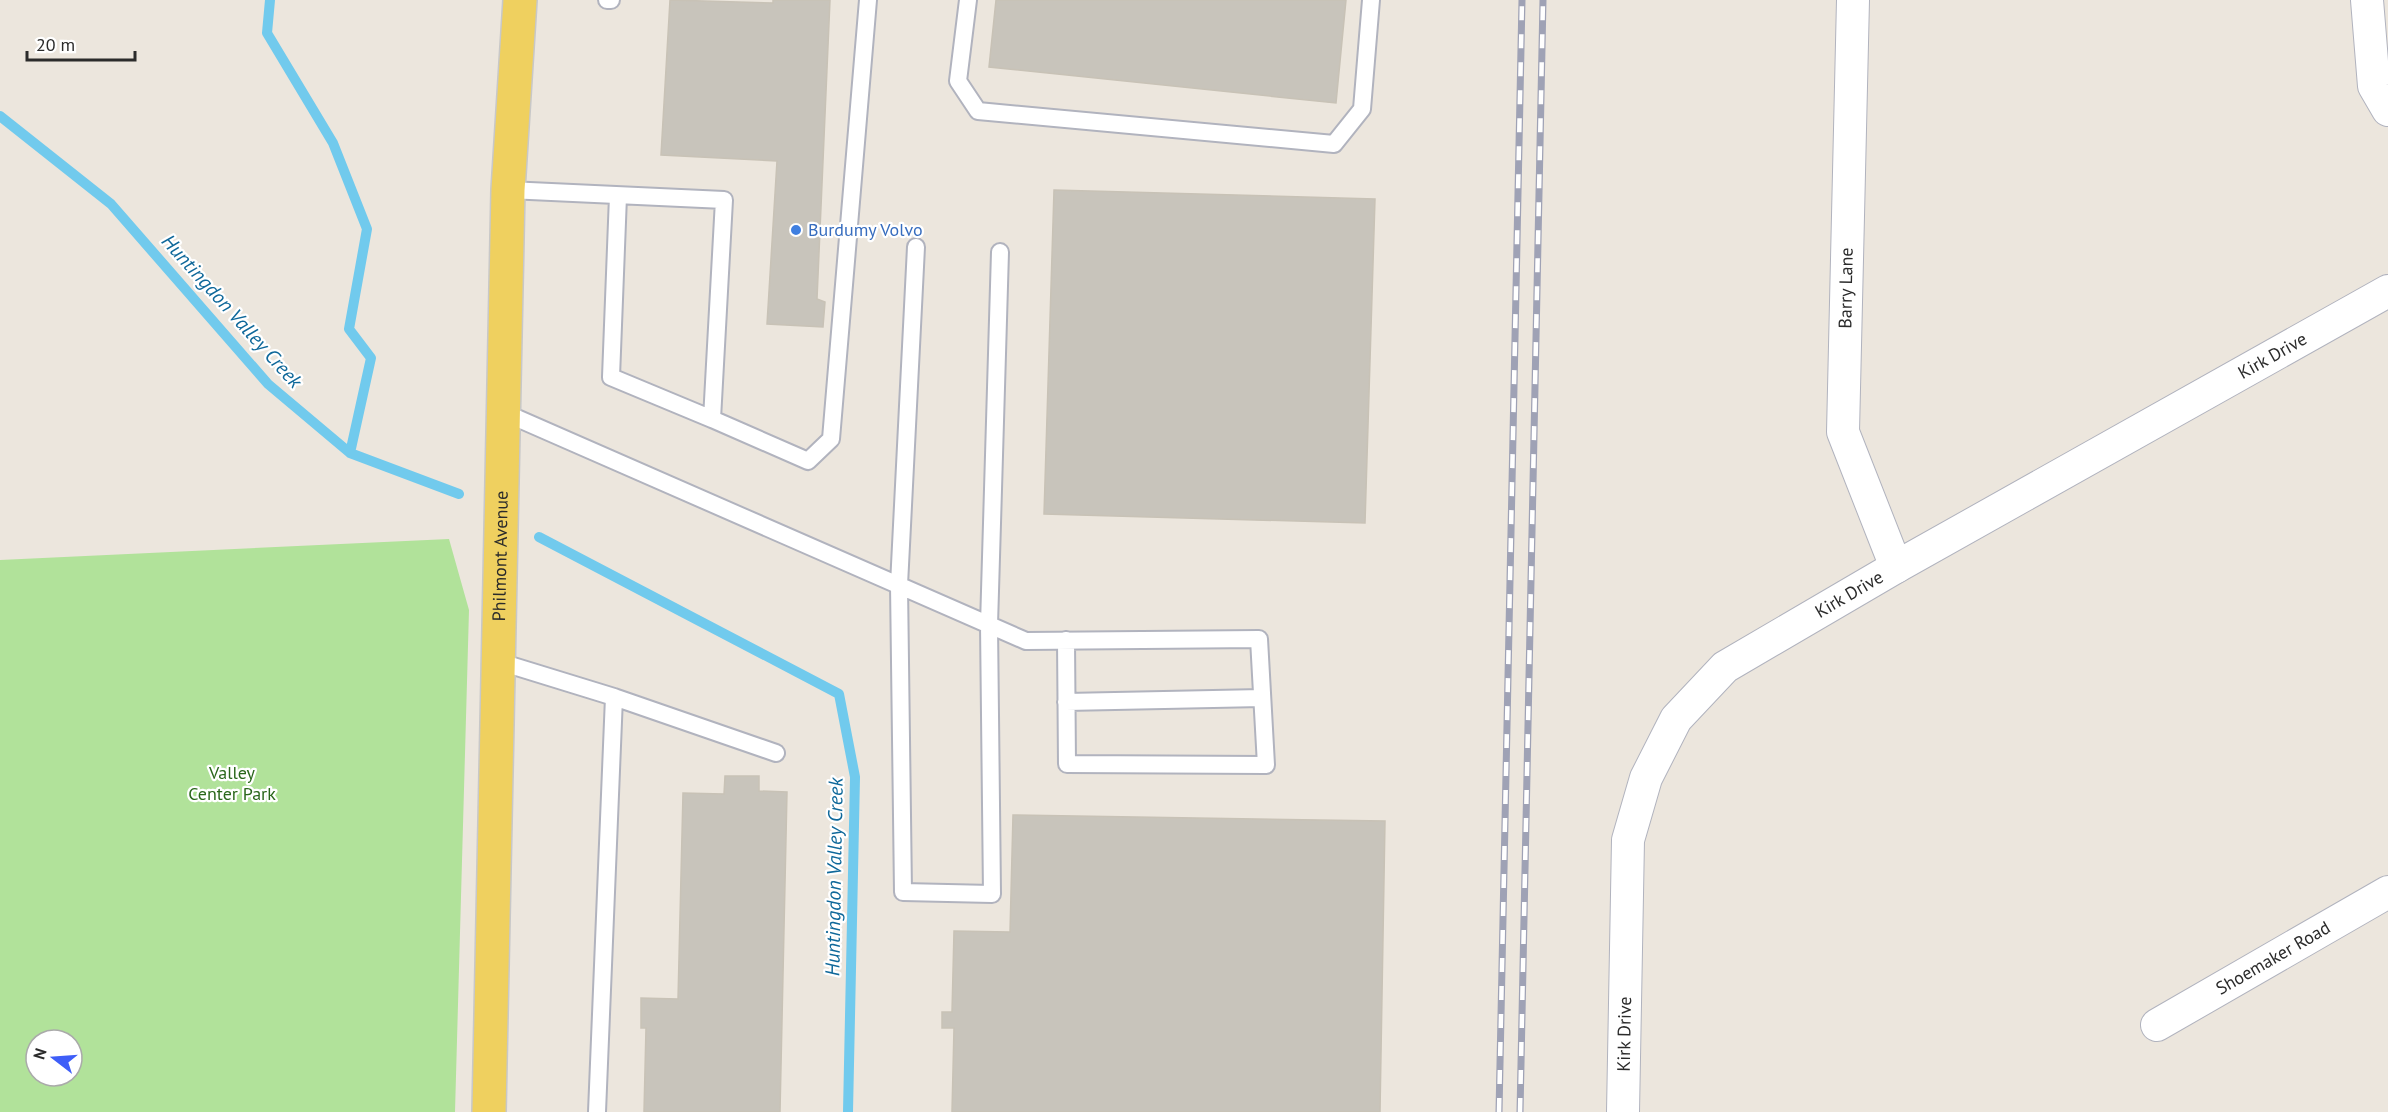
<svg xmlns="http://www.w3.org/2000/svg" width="2388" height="1112" font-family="'PT Sans',sans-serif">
	<rect width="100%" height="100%" fill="#ece6dd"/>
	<path fill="#b1e29a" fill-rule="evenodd" d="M449 539 469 610 455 1112H0V560ZM36 1040H72V1076H36Z"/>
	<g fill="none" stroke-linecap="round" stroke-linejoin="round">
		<path stroke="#71caed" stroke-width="10" d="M270 0 267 33 333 143 367 229 349 329 371 358 350 453
			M0 116 111 204 268 384 350 453 459 494
			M539 537 839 694 855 777 848 1112"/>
	</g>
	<path fill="#c8c4bb" stroke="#c8c2b6" stroke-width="1.5" d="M670 0 773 3V0H830L817 299 825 302 823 327 767 324 777 161 661 155Z
		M996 0H1346L1336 103 989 67Z
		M1054 190 1375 199 1365 523 1044 514Z
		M725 776H759V791L787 792 780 1112H644L646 1028H641V998L678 999 683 793 724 794Z
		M1013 815 1385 821 1380 1112H952L954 1028H942V1012H952L954 931 1010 932Z"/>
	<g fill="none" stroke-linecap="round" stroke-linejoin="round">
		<defs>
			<path id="lane" d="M607 0H611
				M968 0 958 81 978 111 1334 144 1362 109 1371 0
				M508 190 724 200 712 419 808 461 831 439 868 0
				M618 196 611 377 712 419
				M916 247 899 585 903 892 992 894 989 625 1000 252
				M503 412 1026 641 1259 639 1266 765 1067 764 1066 640
				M497 661 614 697 597 1112
				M614 697 776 753
				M1066 702 1262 698"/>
			<g id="street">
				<path d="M1853 0 1843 432 1896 567"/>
				<path d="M2367 0 2374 86 2388 110"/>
				<path id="s1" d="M2157 1025 2388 892"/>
				<path id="s2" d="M1623 1112 1628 840 1646 778 1676 719 1725 667 1896 567 2388 291"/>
			</g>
			<g id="primary">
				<path id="s3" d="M489 1112 508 190 520 0"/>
			</g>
		</defs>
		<use href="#lane" stroke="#b1b3be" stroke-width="20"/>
		<use href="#street" stroke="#b1b3be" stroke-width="34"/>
		<use href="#primary" stroke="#c8c8c8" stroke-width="36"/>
		<use href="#lane" stroke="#fff" stroke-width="16"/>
		<use href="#street" stroke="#fff" stroke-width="32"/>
		<use href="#primary" stroke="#efd05f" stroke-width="33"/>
		<defs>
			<path id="rail" d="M1499 1112 1522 0
				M1520 1112 1543 0"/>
		</defs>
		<use href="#rail" stroke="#9fa2b5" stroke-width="7"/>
		<use href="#rail" stroke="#fff" stroke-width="4.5" stroke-dasharray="14" stroke-linecap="butt"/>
	</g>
	<circle fill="#3f7fe0" stroke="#fff" stroke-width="2" cx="796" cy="230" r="6"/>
	<g text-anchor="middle" stroke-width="4.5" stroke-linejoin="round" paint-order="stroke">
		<g font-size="18" fill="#366cbe" stroke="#fff" text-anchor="start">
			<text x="808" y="236">Burdumy Volvo</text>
		</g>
		<g font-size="18" fill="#2b2b2b" stroke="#fff">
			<text transform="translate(1846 288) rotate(-89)" y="6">Barry Lane</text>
			<text dy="6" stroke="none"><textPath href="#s2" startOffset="1104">Kirk Drive</textPath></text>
			<text dy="6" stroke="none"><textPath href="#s3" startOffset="556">Philmont Avenue</textPath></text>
			<text dy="6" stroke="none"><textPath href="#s2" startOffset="618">Kirk Drive</textPath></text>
			<text dy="6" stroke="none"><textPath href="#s1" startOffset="134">Shoemaker Road</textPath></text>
			<text dy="6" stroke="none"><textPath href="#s2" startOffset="78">Kirk Drive</textPath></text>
		</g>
		<g font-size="18" fill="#2a671b" stroke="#fff">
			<text x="232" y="779">Valley<tspan x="232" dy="21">Center Park</tspan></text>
		</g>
		<g font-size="20" font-style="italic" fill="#0f689a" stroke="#fff">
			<text transform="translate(232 311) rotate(48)" y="7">Huntingdon Valley Creek</text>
			<text transform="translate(834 877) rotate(-89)" y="7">Huntingdon Valley Creek</text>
		</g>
	</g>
	<g transform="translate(54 1058) rotate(287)"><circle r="28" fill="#ffffff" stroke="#aaaaaa" stroke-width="1.5"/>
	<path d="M0-4.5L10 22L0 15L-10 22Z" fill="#3e5ef8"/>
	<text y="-9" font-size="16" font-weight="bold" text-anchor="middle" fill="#2b2b2b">N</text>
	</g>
	<path d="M27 51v9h108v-9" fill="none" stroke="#2b2b2b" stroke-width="3"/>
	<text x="36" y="51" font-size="18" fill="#2b2b2b" stroke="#ffffff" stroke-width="4.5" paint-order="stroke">20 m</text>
</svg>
